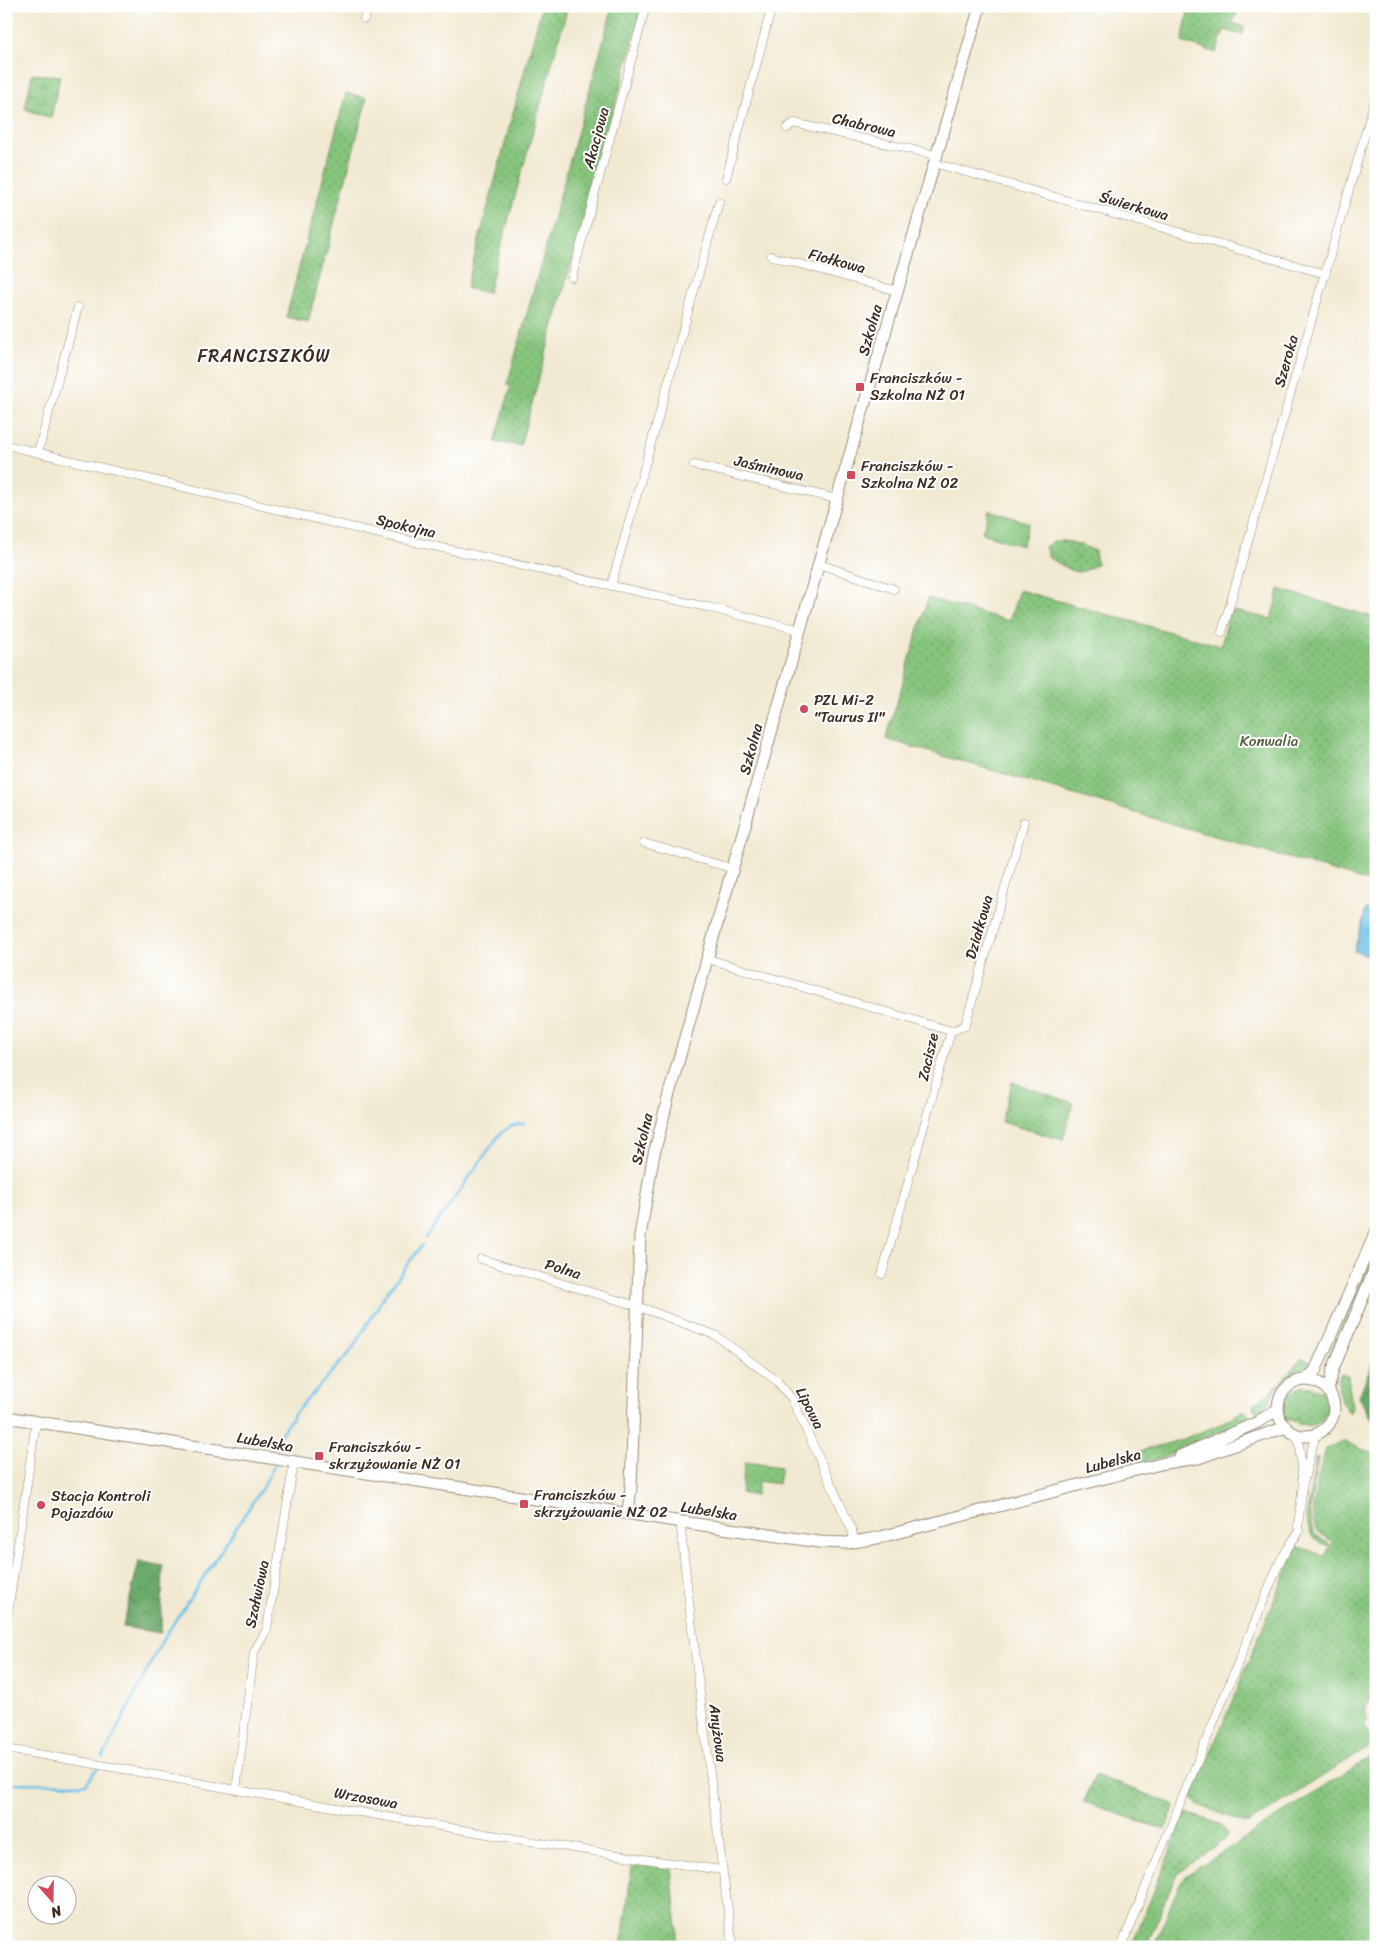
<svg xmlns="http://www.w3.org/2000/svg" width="1382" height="1953" font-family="Sriracha,sans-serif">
	<defs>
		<pattern id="grass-dots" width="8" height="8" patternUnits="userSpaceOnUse" patternTransform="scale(1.25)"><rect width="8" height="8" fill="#86c57d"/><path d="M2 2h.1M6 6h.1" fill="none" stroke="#6fa066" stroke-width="1.8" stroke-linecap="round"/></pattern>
		<pattern id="forest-crowns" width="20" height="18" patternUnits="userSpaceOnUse" patternTransform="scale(1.25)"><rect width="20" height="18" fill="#6caa6c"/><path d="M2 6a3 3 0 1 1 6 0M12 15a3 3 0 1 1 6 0" fill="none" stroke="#5a8b58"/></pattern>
		<pattern id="wetland-marsh" width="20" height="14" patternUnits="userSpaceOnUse" patternTransform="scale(1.25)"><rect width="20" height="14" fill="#86c57d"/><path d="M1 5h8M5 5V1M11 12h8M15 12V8" fill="none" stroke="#6fa066"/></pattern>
		<pattern id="water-ripples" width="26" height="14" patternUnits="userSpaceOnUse" patternTransform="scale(1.25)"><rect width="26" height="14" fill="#6ec1ea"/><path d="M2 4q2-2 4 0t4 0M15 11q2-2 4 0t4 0" fill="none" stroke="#5c9dbd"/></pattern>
	</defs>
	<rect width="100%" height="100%" fill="#fff"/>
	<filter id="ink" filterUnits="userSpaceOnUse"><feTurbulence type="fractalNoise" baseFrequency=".02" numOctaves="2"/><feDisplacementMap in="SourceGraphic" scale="10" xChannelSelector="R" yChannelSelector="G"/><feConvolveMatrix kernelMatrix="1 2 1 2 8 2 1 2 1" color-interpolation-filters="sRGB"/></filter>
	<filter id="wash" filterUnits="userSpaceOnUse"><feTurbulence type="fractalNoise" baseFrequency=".0096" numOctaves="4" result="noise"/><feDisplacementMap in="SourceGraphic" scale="20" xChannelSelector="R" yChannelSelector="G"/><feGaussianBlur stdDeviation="1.12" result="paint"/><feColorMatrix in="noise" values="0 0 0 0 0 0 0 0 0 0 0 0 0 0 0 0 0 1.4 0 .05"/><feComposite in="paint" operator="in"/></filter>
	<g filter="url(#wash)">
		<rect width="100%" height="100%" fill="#f1e9d1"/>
		<path fill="url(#grass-dots)" stroke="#60784e" d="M542 6H568L488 293 466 288Z
			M613 6H643L520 446 495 442 511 386 507 385Z
			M1189 6H1222L1238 11 1232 23 1245 27 1242 35 1224 30 1216 53 1182 42Z
			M346 93 367 98 308 322 286 317Z
			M1053 541C1069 540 1081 544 1095 551L1097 564C1074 580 1070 568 1049 558L1045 547Z
			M1279 589 1376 618V884L886 739 928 598 1009 621 1019 590 1221 646 1230 610 1271 619Z
			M1012 1082 1073 1103 1063 1140 1001 1122Z
			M1376 1244V1253L1330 1360 1327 1359Z
			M1302 1358 1313 1363C1304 1373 1292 1373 1282 1382 1272 1392 1270 1406 1258 1415L1253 1407 1254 1404 1274 1389Z
			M1340 1374 1348 1376 1352 1407 1350 1413C1340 1404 1336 1387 1340 1374Z
			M1304 1386C1311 1387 1318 1388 1323 1393 1334 1403 1327 1422 1313 1425 1303 1428 1296 1419 1286 1420 1280 1403 1288 1391 1304 1386Z
			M1243 1411 1247 1412 1251 1419 1164 1457 1135 1465 1128 1462V1458L1134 1453 1183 1439 1216 1426Z
			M1343 1441 1376 1455V1696C1366 1703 1363 1710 1368 1721L1363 1724 1374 1743 1250 1823H1246L1198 1805 1192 1797 1297 1546 1325 1556 1333 1542C1329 1538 1320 1535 1317 1530 1307 1517 1321 1464 1326 1449Z
			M1316 1457 1318 1458C1316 1478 1305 1515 1314 1532 1317 1537 1325 1541 1330 1544L1328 1547 1312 1537 1306 1519Z
			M745 1462 781 1467 778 1484 758 1481 756 1496 741 1493Z
			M1376 1753V1947H1153L1181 1881 1186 1876Z
			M1095 1775 1175 1805 1165 1830 1084 1802Z
			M1186 1813 1220 1824 1227 1834 1225 1840 1177 1873 1146 1947H1131Z
			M633 1861 671 1868 677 1928V1947H621Z"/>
		<path fill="url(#forest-crowns)" stroke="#546a45" d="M1376 1354V1421L1370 1418 1359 1396Z
			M139 1561 163 1566 161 1633 123 1627Z"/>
		<path fill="url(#wetland-marsh)" stroke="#60784e" d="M32 74 60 76 51 118 25 109Z"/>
		<path fill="#86c57d" stroke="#60784e" d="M989 510 1029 523 1022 546 982 533Z"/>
		<path fill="url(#water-ripples)" stroke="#547684" d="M1366 909 1376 911V957L1354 951Z"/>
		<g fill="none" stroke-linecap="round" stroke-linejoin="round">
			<path stroke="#6ec1ea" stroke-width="2.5" d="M426 1238 500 1134 511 1126 524 1123
				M278 1449 280 1435 295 1413 351 1351 385 1295 422 1245
				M103 1757 162 1641 262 1488 275 1465
				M6 1783 86 1784 98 1767"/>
		</g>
	</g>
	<g filter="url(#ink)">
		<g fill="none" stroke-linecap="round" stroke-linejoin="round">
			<defs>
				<path id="street" d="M364 19 368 6
					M787 128 794 123 936 155
					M934 163 1326 274
					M726 178 772 6
					M771 256 897 291
					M572 277 646 6
					M6 445 380 534 707 607 800 630
					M38 452 78 307
					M694 465 837 499
					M819 564 894 589
					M611 586 719 202
					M1222 632 1376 96
					M644 843 734 869
					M708 959 951 1031 882 1274
					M951 1031 965 1026 1024 822
					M481 1259 637 1306 715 1335 777 1381 792 1399 852 1530 854 1542
					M1295 1434 1299 1442 1302 1479
					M682 1522 681 1530C696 1669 714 1808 733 1947
					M6 1626 36 1422
					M6 1749C83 1761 160 1776 237 1790 398 1819 559 1848 721 1870
					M236 1790 254 1652 267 1629 294 1462
					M1121 1947 1280 1561 1291 1543 1299 1532 1298 1526 1303 1483 1316 1433"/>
				<path id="secondary" d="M1306 1380 1315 1371 1376 1232
					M1278 1408a28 28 0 1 1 56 0a28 28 0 1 1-56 0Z
					M1328 1391 1333 1369 1376 1266
					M6 1417 682 1522 819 1542 847 1543 877 1538 1124 1473 1165 1463 1198 1458 1286 1427
					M1180 1456 1256 1423 1278 1409
					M628 1512 631 1487 640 1236 653 1158 669 1094 837 499 980 6"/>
			</defs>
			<use href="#street" stroke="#968a78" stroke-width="9"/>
			<use href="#secondary" stroke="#968a78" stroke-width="13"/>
			<use href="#street" stroke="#fff" stroke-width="8"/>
			<use href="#secondary" stroke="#fff" stroke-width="11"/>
		</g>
	</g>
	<g fill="#d1495b" stroke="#fff" stroke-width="2">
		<rect x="855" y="382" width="10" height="10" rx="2.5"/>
		<rect x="846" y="470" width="10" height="10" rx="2.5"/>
		<circle cx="804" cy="709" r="5"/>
		<rect x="314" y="1451" width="10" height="10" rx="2.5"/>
		<rect x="519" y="1499" width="10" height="10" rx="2.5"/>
		<circle cx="41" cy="1505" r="5"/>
	</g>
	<g text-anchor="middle" stroke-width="4" stroke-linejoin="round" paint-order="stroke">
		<g font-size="15" fill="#3b2a1e" stroke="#fff">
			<text transform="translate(864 125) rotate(13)" y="5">Chabrowa</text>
			<text transform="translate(596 138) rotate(-75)" y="5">Akacjowa</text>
			<text transform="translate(1134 206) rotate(16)" y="5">Świerkowa</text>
			<text transform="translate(837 261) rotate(15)" y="5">Fiołkowa</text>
			<text transform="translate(870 330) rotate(-74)" y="5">Szkolna</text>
			<text transform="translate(1286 361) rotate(-74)" y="5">Szeroka</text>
			<text transform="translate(769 468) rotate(13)" y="5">Jaśminowa</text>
			<text transform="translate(406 526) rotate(13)" y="5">Spokojna</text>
			<text transform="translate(751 749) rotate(-75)" y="5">Szkolna</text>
			<text transform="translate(979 927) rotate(-74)" y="5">Działkowa</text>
			<text transform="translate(928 1057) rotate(-77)" y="5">Zacisze</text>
			<text transform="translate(642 1139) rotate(-77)" y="5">Szkolna</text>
			<text transform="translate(563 1269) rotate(17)" y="5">Polna</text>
			<text transform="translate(810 1408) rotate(63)" y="5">Lipowa</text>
			<text transform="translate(265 1442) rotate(10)" y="5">Lubelska</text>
			<text transform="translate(1113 1461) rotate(-15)" y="5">Lubelska</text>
			<text transform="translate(709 1511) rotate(9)" y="5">Lubelska</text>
			<text transform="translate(257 1594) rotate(-78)" y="5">Szałwiowa</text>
			<text transform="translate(718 1733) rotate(83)" y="5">Anyżowa</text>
			<text transform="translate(366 1798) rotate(10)" y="5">Wrzosowa</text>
		</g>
		<g font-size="15" fill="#3b2a1e" stroke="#fff" text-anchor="start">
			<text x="870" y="383">Franciszków -<tspan x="870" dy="17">Szkolna NŻ 01</tspan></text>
			<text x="861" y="471">Franciszków -<tspan x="861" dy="17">Szkolna NŻ 02</tspan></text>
			<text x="814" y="705">PZL Mi-2<tspan x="814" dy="17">"Taurus II"</tspan></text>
			<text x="329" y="1452">Franciszków -<tspan x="329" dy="17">skrzyżowanie NŻ 01</tspan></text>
			<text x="534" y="1500">Franciszków -<tspan x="534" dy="17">skrzyżowanie NŻ 02</tspan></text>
			<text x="51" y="1501">Stacja Kontroli<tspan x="51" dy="17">Pojazdów</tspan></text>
		</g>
		<g font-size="15" fill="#55603f" stroke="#fff">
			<text x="1269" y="746">Konwalia</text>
		</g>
		<g font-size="18" letter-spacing="1" fill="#3b2a1e" stroke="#fff">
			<text x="264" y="362">FRANCISZKÓW</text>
		</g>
	</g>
	<rect width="1382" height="1953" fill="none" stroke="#fff" stroke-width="25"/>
	<g transform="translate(52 1900) rotate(160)"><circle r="24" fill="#ffffff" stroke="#b1aaa5"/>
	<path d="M0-4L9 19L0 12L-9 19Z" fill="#d1495b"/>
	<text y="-8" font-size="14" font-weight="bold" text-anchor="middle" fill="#3b2a1e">N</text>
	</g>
</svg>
